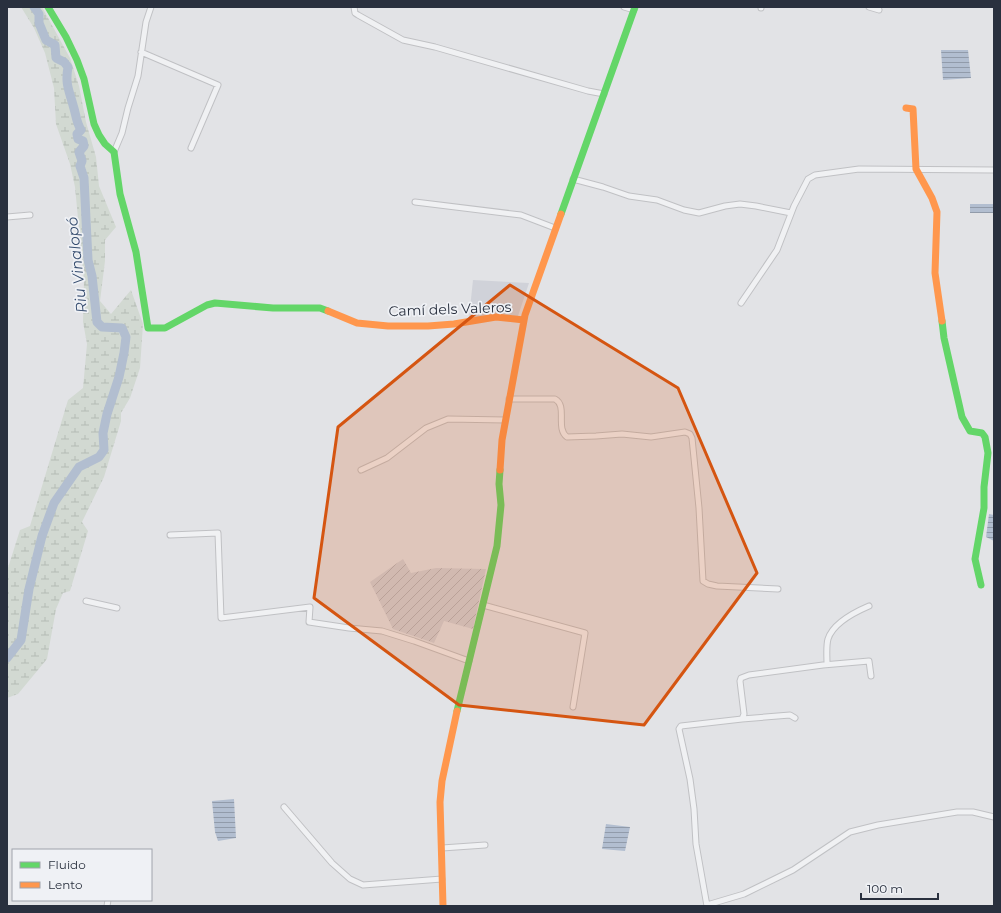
<svg xmlns="http://www.w3.org/2000/svg" width="1001" height="913" font-family="Montserrat,sans-serif">
	<defs>
		<pattern id="industrial-furrows" width="10" height="10" patternUnits="userSpaceOnUse"><rect width="10" height="10" fill="#d0d2d9"/><path d="M-1 1l2-2M0 10L10 0M9 11l2-2" fill="none" stroke="#b3b5bb"/></pattern>
		<pattern id="wetland-marsh" width="20" height="14" patternUnits="userSpaceOnUse"><rect width="20" height="14" fill="#d2d9d2"/><path d="M1 5h8M5 5V1M11 12h8M15 12V8" fill="none" stroke="#b4bbb5"/></pattern>
		<pattern id="water-rules" width="6" height="5" patternUnits="userSpaceOnUse"><rect width="6" height="5" fill="#b2bed0"/><path d="M0 2.5h6" fill="none" stroke="#919baa"/></pattern>
	</defs>
	<rect width="100%" height="100%" fill="#e2e3e6"/>
	<path fill="#d0d2d9" d="M473 280 529 283 518 316 469 318Z"/>
	<path fill="url(#industrial-furrows)" d="M403 559 411 573 436 568 486 569 473 629 444 621 434 643 393 629 370 582Z"/>
	<path fill="url(#wetland-marsh)" d="M21 7H42L70 58 79 86 86 122 96 157 99 186 116 227 105 240V261L100 301 111 314 131 290 143 324 140 368 130 398 121 413V421L104 477 82 522 88 531 70 591 63 593 56 609 47 659 18 694 7 698V571L20 530 30 526 68 400 83 388 87 344 83 322 84 281 75 187 70 164 56 124 54 88 45 53 34 28Z"/>
	<path fill="url(#water-rules)" d="M941 50H968L971 78 943 80Z
		M970 204H994V213H970Z
		M989 514 994 515V541L986 537Z
		M234 799 236 838 218 841 215 832 212 801Z
		M606 824 630 827 625 851 602 849Z"/>
	<g fill="none" stroke-linecap="round" stroke-linejoin="round">
		<path stroke="#b2bed0" stroke-width="9" d="M7 658 21 640 29 589 42 536 54 503 79 467 99 457 104 450 103 433 107 414 119 377 124 353 126 337 122 328 102 327 97 322 92 276 88 260 84 178 80 166 82 161 79 152 84 146 83 141 78 139 77 134 81 130C76 122 76 114 73 105 69 90 65 84 68 67L64 62 56 58 55 45 46 40 39 23V14L34 7"/>
		<defs>
			<path id="street" d="M354 7 355 13 358 15 403 40 435 47 588 91 604 94
				M624 7 634 10
				M869 7 879 10
				M761 8V7
				M141 52 218 85 191 148
				M114 152 122 133 128 108 138 76 146 22 151 7
				M573 179 603 187 629 196 657 200 684 210 699 213 725 206 740 204 756 206 791 213
				M415 202 521 215 555 228
				M7 217 30 215
				M741 303 777 250 794 206 808 179 815 175 859 169 994 170
				M509 399H555C568 406 555 428 567 437L596 436 622 434 651 437 685 432 690 434 692 438 699 508 703 581 708 584 717 586 778 589
				M361 470 387 458 426 428 448 419 505 420
				M170 535 218 533 221 618 310 607 309 622 349 628 382 631 414 641 469 661
				M86 601 117 608
				M483 605 585 633 573 707
				M827 664C827 656 826 646 828 639 833 623 855 612 869 606
				M742 719 790 715 795 718
				M284 807 332 863 350 879 363 885 442 879
				M442 848 485 845
				M707 905 744 894 793 870 850 832 878 825 957 812H973L994 817
				M107 906 108 900
				M707 906 696 844 694 809 690 779 679 729 681 726 742 719 744 714 740 681 741 678 749 675 823 665 869 661 871 676"/>
		</defs>
		<use href="#street" stroke="#c0c1c4" stroke-width="7"/>
		<use href="#street" stroke="#f0f1f3" stroke-width="5"/>
		<path stroke="#63d668" stroke-width="7" d="M48 7 66 37 77 60 84 79 94 124 99 135 105 144 114 152 120 194 136 252 148 328H165L207 305 215 303 273 308H320L328 311
			M561 214 635 7
			M942 321 944 338 962 417 970 431 982 433 985 437 988 453 984 487V508L975 559 981 585
			M457 711 497 546 501 505 499 484 500 470"/>
		<path stroke="#ff974d" stroke-width="7" d="M906 108 913 109 916 169 932 198 937 212 935 273 942 321
			M328 311 357 323 388 326H428L454 324 496 317 524 320
			M500 470 502 440 525 315 561 214
			M443 906 440 802 442 781 457 711"/>
	</g>
	<path fill="#d55511" fill-opacity="0.2" stroke="#d55511" stroke-width="3" stroke-linejoin="round" d="M510 285 678 388 757 573 644 725 459 705 314 598 338 427Z"/>
	<g text-anchor="middle" stroke-width="3.5" stroke-linejoin="round" paint-order="stroke">
		<g font-size="14" fill="#29303e" stroke="#eff1f5">
			<text transform="translate(450 309) rotate(-2)" y="5">Camí dels Valeros</text>
		</g>
		<g font-size="15" font-style="italic" fill="#364d6f" stroke="#eff1f5">
			<text transform="translate(77 265) rotate(-96)" y="5">Riu Vinalopó</text>
		</g>
	</g>
	<rect width="1001" height="913" fill="none" stroke="#29303e" stroke-width="16"/>
	<rect x="12" y="849" width="140" height="52" fill="#eff1f5" stroke="#a0a4ac"/>
	<rect x="20" y="862" width="20" height="6" fill="#63d668" stroke="#a0a4ac"/>
	<text x="48" y="869" font-size="12" fill="#29303e">Fluido</text>
	<rect x="20" y="882" width="20" height="6" fill="#ff974d" stroke="#a0a4ac"/>
	<text x="48" y="889" font-size="12" fill="#29303e">Lento</text>
	<path d="M861 893v6h77v-6" fill="none" stroke="#29303e" stroke-width="2"/>
	<text x="867" y="893" font-size="12" fill="#29303e" stroke="#eff1f5" stroke-width="3" paint-order="stroke">100 m</text>
</svg>
